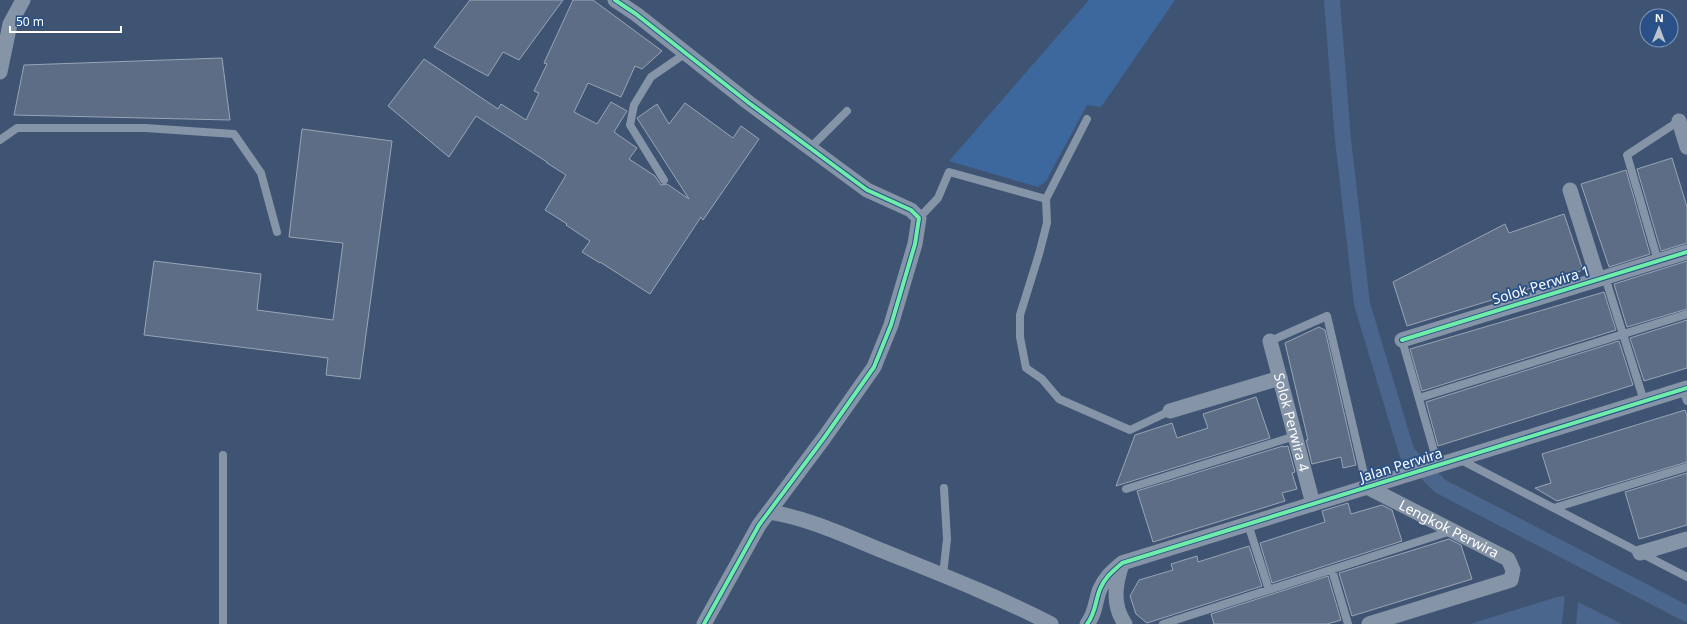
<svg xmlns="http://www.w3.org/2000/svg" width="1687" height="624" font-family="'Noto Sans',sans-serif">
	<rect width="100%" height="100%" fill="#3f5472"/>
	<path fill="#3d689e" d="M1089 0H1175L1101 107 1087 105 1046 181 1038 187 949 161Z"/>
	<path fill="#4a668c" d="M1565 596 1562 624H1470L1557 597Z
		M1578 602 1622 624H1576Z"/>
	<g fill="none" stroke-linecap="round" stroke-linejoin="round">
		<path stroke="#4a668c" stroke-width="16" d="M1332 0 1343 140 1362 304 1407 453 1440 486 1687 614"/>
	</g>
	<path fill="#5c6d85" stroke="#99a5b6" d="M470 0H563L519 60 503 52 488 76 434 47Z
		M573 0H593L662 51 642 69 635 66 621 97 588 83 574 112 597 124 611 102 627 111 614 132 637 148 629 159 655 176 661 185 667 184 689 199 637 118 657 104 669 124 685 103 733 138 741 126 759 139 703 220 701 217 650 294 600 262V263L582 252 590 241 566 225 567 224 545 210 566 175 547 163V162L476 116 449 157 388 106 424 59 498 109 501 104 526 120 539 93 534 91 547 64 544 63Z
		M222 58 230 120 14 115 24 65Z
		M302 129 392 141 360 379 326 375 328 358 144 335 154 261 261 274 257 310 333 320 343 243 289 237Z
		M1672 158 1687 207V243L1661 251 1637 169Z
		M1626 170 1650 254 1609 267 1581 184Z
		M1564 214 1583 270 1531 288 1407 326 1393 282 1505 224 1509 233Z
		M1687 261V309L1627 327 1614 284Z
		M1604 292 1616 330 1422 391 1410 349Z
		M1687 320V368L1644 381 1630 338Z
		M1319 327 1325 330 1356 465 1343 468 1341 457 1312 464 1306 440H1308L1285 343Z
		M1619 341 1633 385 1438 446 1426 402Z
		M1256 397 1270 438 1116 486 1135 435 1172 423 1177 438 1208 428 1203 414Z
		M1685 410 1687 416V462L1557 501 1535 488 1551 483 1542 454Z
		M1283 446V447L1288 446 1295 472 1292 473 1297 489 1282 493 1285 501 1153 542 1137 491Z
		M1687 473V525L1639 539 1625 492Z
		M1348 503 1351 514 1382 505 1392 510 1402 541 1272 583 1260 543 1325 522 1322 511Z
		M1449 539 1461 545 1472 579 1352 616 1339 573Z
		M1249 546 1262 586 1147 623 1136 614 1130 596 1139 580 1173 570 1171 564 1197 556 1198 562Z
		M1328 576 1341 620 1327 624H1214L1211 614Z"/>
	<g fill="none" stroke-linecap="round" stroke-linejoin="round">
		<path stroke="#8694a8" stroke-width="8" d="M0 140 17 128H145L234 134 261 173 277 232
			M810 148 847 111
			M664 180 630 125 634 105 651 77 686 53
			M1046 199 1047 223 1039 254 1020 315V337L1026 368 1042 379 1059 399 1130 430 1170 411
			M919 218 938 198 949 172 1046 199 1087 119
			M1658 261 1627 155 1679 121
			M1605 277 1644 401
			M1402 340 1438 465
			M1270 341 1327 316 1367 487
			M1683 389 1687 401
			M1419 398 1687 314
			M1459 459 1687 577
			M1126 489 1295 436
			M1554 508 1687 467
			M1248 524 1269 590
			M1332 570 1348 624
			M943 575 947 539 944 488
			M223 624V455
			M1163 624 1451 531"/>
		<g stroke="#8694a8" stroke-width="15">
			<path d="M615 0 636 14 749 103 867 190 911 210 919 218 915 244 891 325 874 367 824 438 759 525 704 624"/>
			<path d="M0 72 10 24 23 0"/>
			<path d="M1679 121 1687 147"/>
			<path d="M1570 190 1598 279"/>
			<path d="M1402 340 1687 252"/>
			<path id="s1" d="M1270 341 1313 504"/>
			<path d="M1170 411 1280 378"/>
			<path id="s2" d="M1367 487 1508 559 1513 570 1511 580 1369 624"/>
			<path d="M769 512C809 518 846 536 883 551 940 574 997 596 1051 624"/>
			<path d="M1640 553 1687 539"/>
			<path d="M1122 564C1115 585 1112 605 1125 624"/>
			<path d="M1087 624C1096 613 1095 601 1100 589 1105 577 1113 571 1122 563L1687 388"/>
		</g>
		<defs>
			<path id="cycleway" d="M615 0 636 14 749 103 867 190 911 210 919 218 915 244 891 325 874 367 824 438 759 525 704 624
				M1402 340 1687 252
				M1087 624C1096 613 1095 601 1100 589 1105 577 1113 571 1122 563L1687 388"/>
		</defs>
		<use href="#cycleway" stroke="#295188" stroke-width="6"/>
		<use href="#cycleway" stroke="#6deda7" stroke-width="4"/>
	</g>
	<g text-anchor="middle" stroke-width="3.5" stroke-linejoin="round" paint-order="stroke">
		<g font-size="14" fill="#fff" stroke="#295188">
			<text transform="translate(1541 285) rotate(-17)" y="5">Solok Perwira 1</text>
			<text dy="5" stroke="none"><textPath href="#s1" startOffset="84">Solok Perwira 4</textPath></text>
			<text transform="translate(1401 465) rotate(-17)" y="5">Jalan Perwira</text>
			<text dy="5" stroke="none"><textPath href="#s2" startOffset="92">Lengkok Perwira</textPath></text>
		</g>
	</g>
	<g transform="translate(1659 28) rotate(1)"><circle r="19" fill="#295188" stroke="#7f97b8"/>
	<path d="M0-3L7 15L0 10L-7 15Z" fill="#bcc3ce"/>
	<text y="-6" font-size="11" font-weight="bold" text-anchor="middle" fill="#ffffff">N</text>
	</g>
	<path d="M10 26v6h111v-6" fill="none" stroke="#ffffff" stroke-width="2"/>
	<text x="16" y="26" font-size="12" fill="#ffffff" stroke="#295188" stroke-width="3" paint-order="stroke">50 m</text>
</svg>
